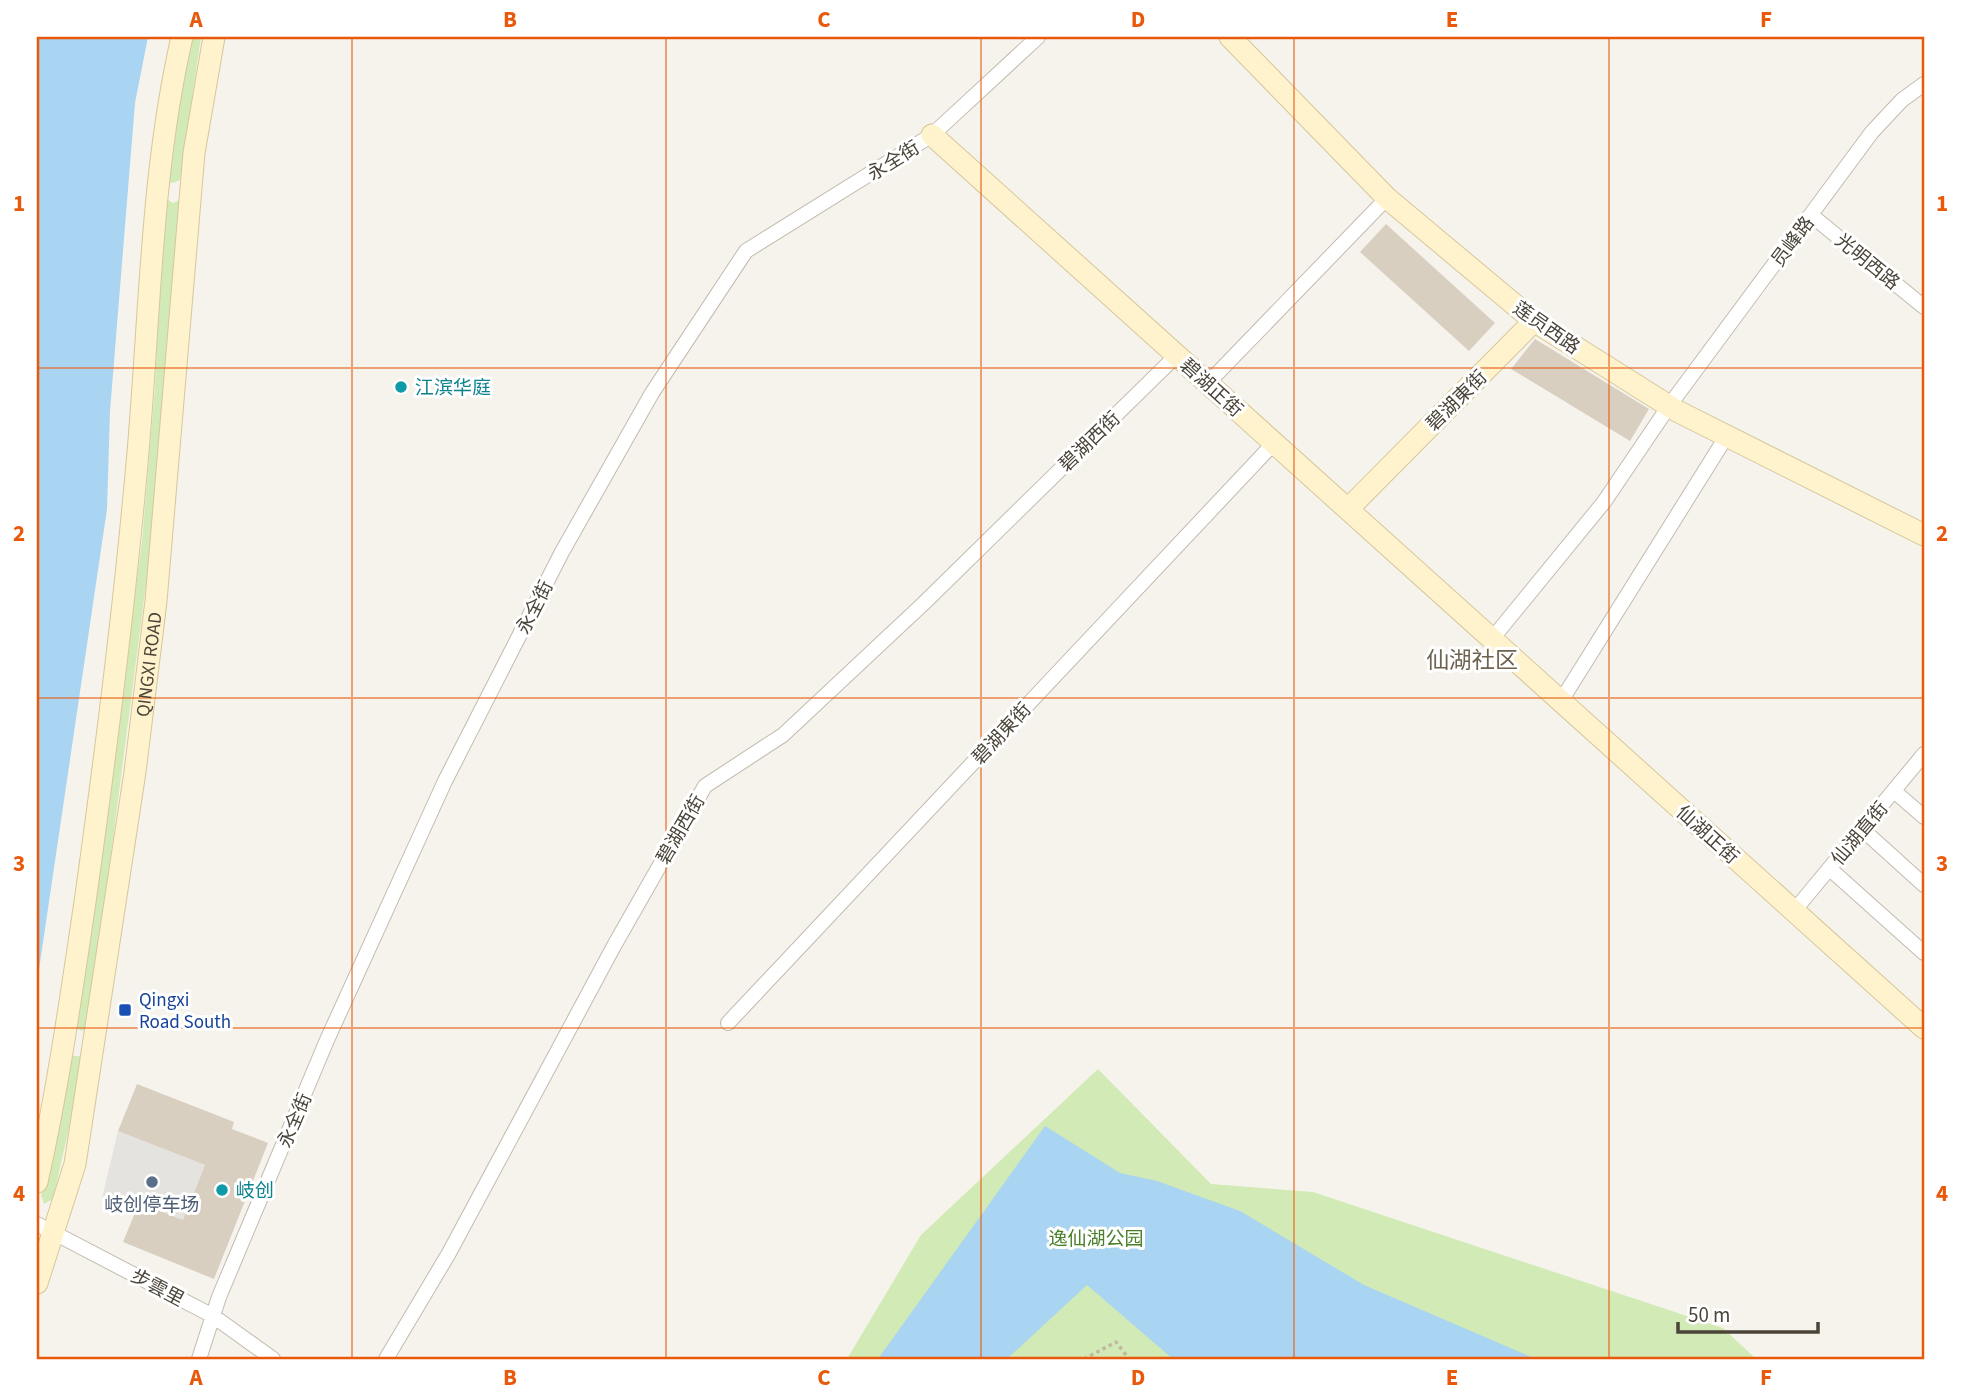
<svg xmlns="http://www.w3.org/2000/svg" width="1961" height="1396" font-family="'Source Sans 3','Noto Sans SC',sans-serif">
	<rect width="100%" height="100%" fill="#f6f3ec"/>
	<path fill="#d2eab5" d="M188 37H201L180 180 173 183 168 182Z
		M163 197 173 203 180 200 152 538 89 1023 83 1031 75 1028 142 542 155 388Z
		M72 1056H85L53 1199 44 1204 41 1195Z
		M1098 1069 1211 1184 1313 1192 1723 1328 1756 1359H847L921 1235Z"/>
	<path fill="#e5e3e0" d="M118 1131 205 1165 183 1220 139 1203 135 1213 102 1198Z"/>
	<path fill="#a9d4f2" d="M37 37H148L135 103 110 411 107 509 37 983Z
		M1045 1126 1120 1173 1157 1181 1240 1211 1364 1285 1536 1359H1173L1087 1285 1007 1359H878Z"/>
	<path fill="#d8cfc1" d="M1386 224 1495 323 1469 351 1360 252Z
		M1535 339 1649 409 1630 441 1511 369Z
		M137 1084 234 1122 232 1129 268 1143 214 1279 123 1242 139 1203 183 1220 205 1165 118 1131Z"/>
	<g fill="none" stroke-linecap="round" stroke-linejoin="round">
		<defs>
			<path id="street" d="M1811 215 1924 307
				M1208 383 1387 198
				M1492 639 1604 502 1669 406 1872 132 1902 100 1924 84
				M1561 701 1726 437
				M1894 791 1924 817
				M1862 829 1924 885
				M1830 869 1924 953
				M1794 911 1924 754
				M728 1023 1274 443
				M37 1224 213 1316 273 1359
				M199 1359 219 1297 327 1040 445 781 562 552 652 393 746 251 932 135 1038 37
				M386 1359 449 1253 615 944 705 786 783 735 923 604 1177 355"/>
			<g id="secondary">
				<path d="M1230 37 1387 198 1534 321 1677 411 1924 535"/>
				<path d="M932 135 1924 1028"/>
				<path d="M1348 509 1534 321"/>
				<path d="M37 1182C58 1089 71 996 85 902 106 752 125 603 138 452 150 314 151 172 182 37"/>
				<path id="s1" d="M37 1283 75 1164 135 772 156 601 194 153 214 37"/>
			</g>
		</defs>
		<use href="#street" stroke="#c2bbae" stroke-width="16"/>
		<use href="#secondary" stroke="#d6c79b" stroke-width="23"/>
		<path stroke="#c4b79f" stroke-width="3.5" stroke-dasharray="3.5 3.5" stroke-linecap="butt" d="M1084 1359 1116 1342 1129 1359"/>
		<use href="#street" stroke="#fff" stroke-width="14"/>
		<use href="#secondary" stroke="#fff3cd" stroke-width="21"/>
	</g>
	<path fill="none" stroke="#e8590c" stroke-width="2" stroke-opacity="0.55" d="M352 37V1359M666 37V1359M981 37V1359M1294 37V1359M1609 37V1359M37 368H1924M37 698H1924M37 1028H1924"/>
	<g fill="#0f9aa8" stroke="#fff" stroke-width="2.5">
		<circle cx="401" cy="387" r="7"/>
		<circle cx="222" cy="1190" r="7"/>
	</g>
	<rect fill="#1a4fb4" stroke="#fff" stroke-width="2.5" x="118" y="1003" width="14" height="14" rx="3.5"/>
	<circle fill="#5c6f8a" stroke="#fff" stroke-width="2.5" cx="152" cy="1182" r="7"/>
	<g text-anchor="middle" stroke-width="6" stroke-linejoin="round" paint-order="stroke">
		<g font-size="19" fill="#4b4439" stroke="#fff">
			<text transform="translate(893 160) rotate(-32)" y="7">永全街</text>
			<text transform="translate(1792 241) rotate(-53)" y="7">员峰路</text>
			<text transform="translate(1868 261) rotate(39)" y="7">光明西路</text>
			<text transform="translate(1547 327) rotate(35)" y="7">莲员西路</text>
			<text transform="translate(1212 387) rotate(42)" y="7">碧湖正街</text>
			<text transform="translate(1456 400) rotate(-45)" y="7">碧湖東街</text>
			<text transform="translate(1089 441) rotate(-44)" y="7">碧湖西街</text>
			<text transform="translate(534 607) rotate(-63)" y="7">永全街</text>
			<text dy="7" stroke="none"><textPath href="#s1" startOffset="630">QINGXI ROAD</textPath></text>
			<text transform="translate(1001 733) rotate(-47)" y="7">碧湖東街</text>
			<text transform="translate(680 829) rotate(-60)" y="7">碧湖西街</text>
			<text transform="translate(1859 833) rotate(-50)" y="7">仙湖直街</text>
			<text transform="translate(1708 834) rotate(42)" y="7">仙湖正街</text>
			<text transform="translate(294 1120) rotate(-67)" y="7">永全街</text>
			<text transform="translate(158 1287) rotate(28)" y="7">步雲里</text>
		</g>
		<g font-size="19" fill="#0d838f" stroke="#fff" text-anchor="start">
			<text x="415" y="394">江滨华庭</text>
			<text x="236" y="1197">岐创</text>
		</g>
		<g font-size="19" fill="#164399" stroke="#fff" text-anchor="start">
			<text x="139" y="1006">Qingxi<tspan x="139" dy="22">Road South</tspan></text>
		</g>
		<g font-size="19" fill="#4e5e75" stroke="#fff">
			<text x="152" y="1211">岐创停车场</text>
		</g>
		<g font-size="19" fill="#4a7f2a" stroke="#fff">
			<text x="1096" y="1245">逸仙湖公园</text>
		</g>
		<g font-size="23" fill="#6e6250" stroke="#fff">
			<text x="1472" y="668">仙湖社区</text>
		</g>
	</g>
	<rect width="1961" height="1396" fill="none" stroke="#ffffff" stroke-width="77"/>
	<path d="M1678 1322v10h140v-10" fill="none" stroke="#4b4439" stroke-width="3.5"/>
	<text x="1688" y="1322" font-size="21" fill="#4b4439" stroke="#ffffff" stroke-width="5" paint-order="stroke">50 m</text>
	<rect x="38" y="38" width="1885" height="1320" fill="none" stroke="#e8590c" stroke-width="2.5"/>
	<g font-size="23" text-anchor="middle" font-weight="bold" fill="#e8590c">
		<text x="196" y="27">A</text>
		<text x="510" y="27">B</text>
		<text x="824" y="27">C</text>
		<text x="1138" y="27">D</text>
		<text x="1452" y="27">E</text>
		<text x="1766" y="27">F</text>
		<text x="19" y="211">1</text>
		<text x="1942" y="211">1</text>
		<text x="19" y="541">2</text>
		<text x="1942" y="541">2</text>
		<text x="19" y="871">3</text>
		<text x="1942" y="871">3</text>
		<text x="19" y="1201">4</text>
		<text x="1942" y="1201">4</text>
		<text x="196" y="1385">A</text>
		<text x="510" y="1385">B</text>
		<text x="824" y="1385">C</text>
		<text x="1138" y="1385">D</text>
		<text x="1452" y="1385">E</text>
		<text x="1766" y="1385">F</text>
	</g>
</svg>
